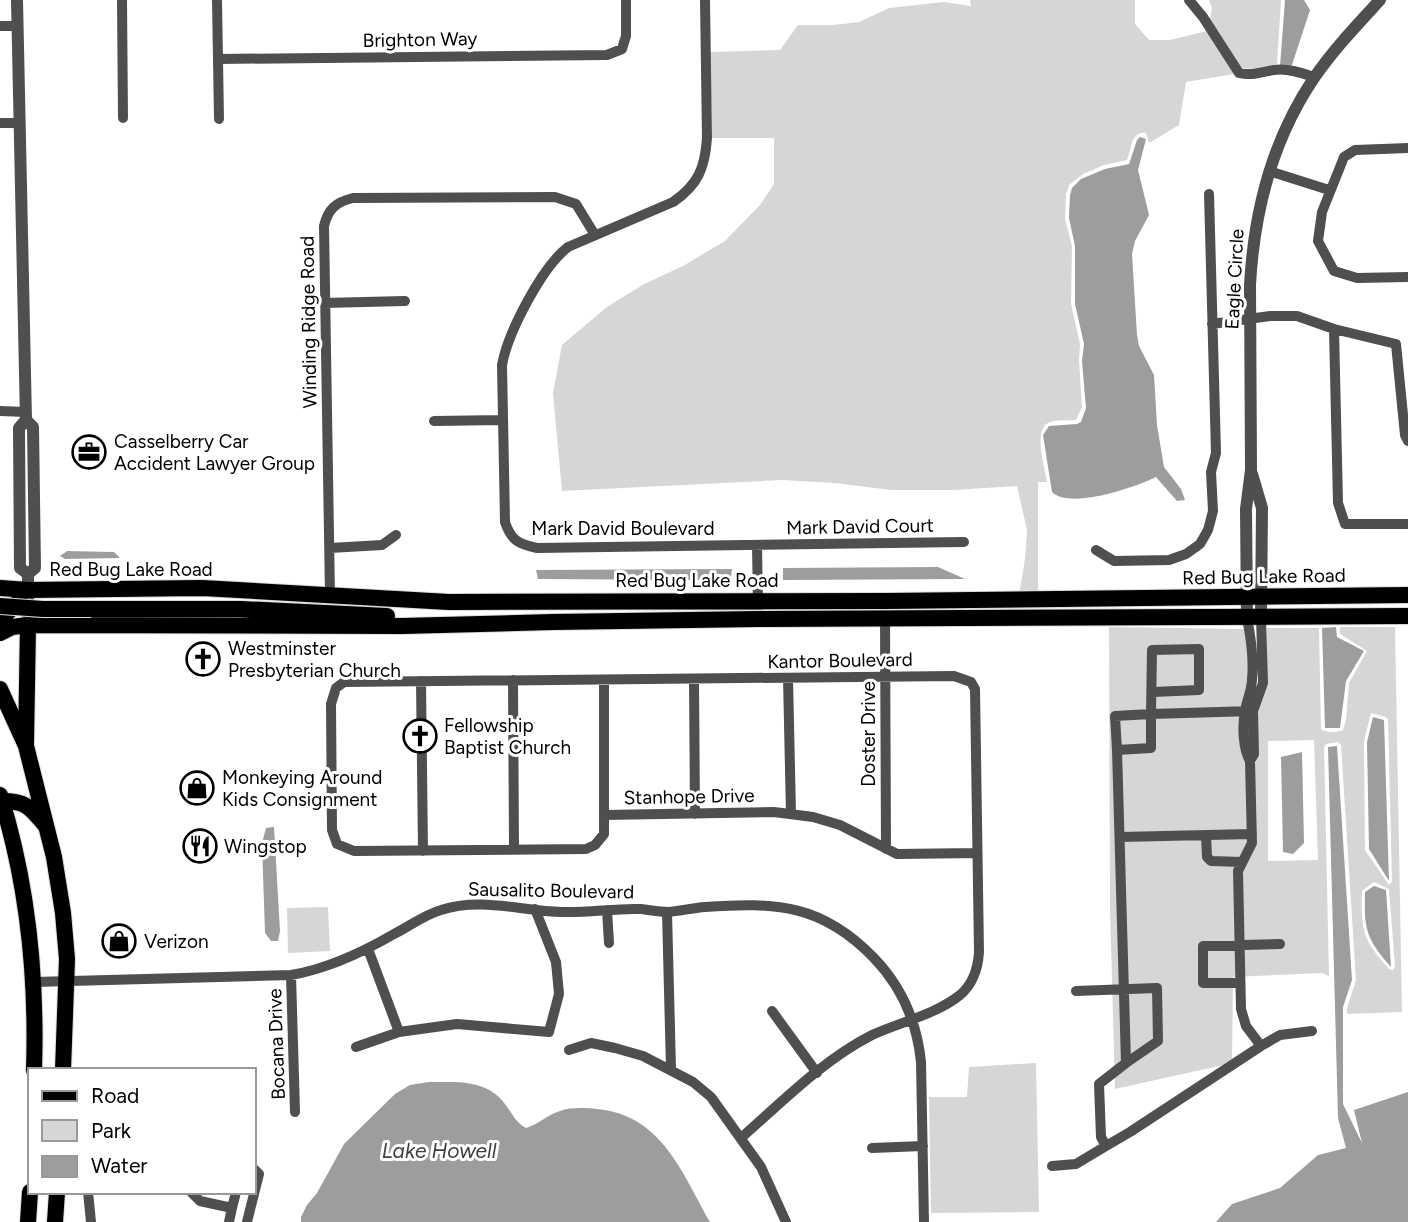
<svg xmlns="http://www.w3.org/2000/svg" width="1408" height="1222" font-family="Figtree,sans-serif">
	<rect width="100%" height="100%" fill="#fff"/>
	<path fill="#d6d6d6" fill-rule="evenodd" d="M970 0H1135V24L1149 40H1170L1207 31 1234 74 1186 82 1179 125 1149 143 1146 133C1130 131 1132 150 1127 160L1104 165 1083 174 1069 185 1066 194 1065 219 1072 246 1071 304 1080 344 1079 361 1082 407 1076 420C1067 421 1056 419 1048 423 1033 430 1045 469 1047 482H1038V595H1019L1025 559 1027 530 1017 486 954 490H891L835 483 782 480 562 491 553 393 562 345 607 307 644 284 683 266 725 241 760 205 774 184V138H712L710 52 780 50 798 25H833L859 22 889 8 944 2 971 6Z
		M1209 0H1281L1277 64 1260 69 1241 68 1210 19 1212 8Z
		M1109 627 1245 629C1248 645 1250 663 1248 679 1245 707 1231 739 1248 765L1256 763 1257 712 1267 683V628H1319L1321 729C1326 733 1337 733 1343 730L1346 720 1349 683 1367 651 1340 634V627H1395L1402 1012 1347 1014V1008L1356 980 1341 745 1338 742 1326 744 1324 747 1329 976 1322 973 1233 977 1232 1063 1115 1089 1110 907ZM1371 713 1386 717 1388 720 1392 881 1389 885 1365 850 1364 741ZM1314 740 1318 860 1268 861V741ZM1374 882 1389 889 1395 966 1393 970 1389 969C1362 939 1361 930 1362 891Z
		M328 907 330 951 288 953 287 908Z
		M1036 1063 1039 1212 931 1213 929 1097H967L969 1067Z"/>
	<path fill="#9d9d9d" d="M1285 0H1304L1310 10 1290 71 1280 66Z
		M1140 137 1146 139 1138 170 1149 215 1135 241 1132 254 1137 335 1139 346 1154 375 1157 425 1164 467 1181 489 1185 500 1177 501 1156 477C1136 487 1070 510 1052 492L1043 435 1049 426 1077 424 1081 422 1086 408 1082 361 1084 344 1075 304V246L1069 218 1070 195 1072 188 1081 179 1105 169 1129 164 1137 140Z
		M67 551 114 552 120 558 65 559 60 556Z
		M938 567 965 579 783 580V568Z
		M732 569 730 584 699 580 538 579 536 570Z
		M1336 627 1337 637 1364 651 1346 681 1340 728H1325L1322 628Z
		M1373 717 1384 720 1389 881 1369 849 1367 742Z
		M1337 746 1352 980 1343 1007V1104L1362 1143 1354 1110 1408 1092V1222H1216L1232 1204 1280 1188 1318 1155 1346 1148 1338 1118 1328 747Z
		M1302 752 1304 843 1293 854 1283 852 1281 757Z
		M274 827 280 931 278 941H271L265 933 262 843 266 828Z
		M1374 886 1386 890 1391 967C1366 938 1364 930 1365 892Z
		M429 1082C457 1082 487 1079 505 1104 513 1114 514 1121 526 1128 539 1124 547 1115 560 1111 571 1107 585 1108 597 1109 662 1115 682 1173 710 1222H301V1217L307 1205 317 1193 344 1144 395 1094 410 1085Z"/>
	<g fill="none" stroke-linecap="round" stroke-linejoin="round">
		<defs>
			<path id="primary" d="M0 588 28 590 202 588 449 602 885 601 1408 595
				M91 609H241L387 616
				M0 620 20 600
				M0 633 12 627 28 625 402 626 553 622 758 619 1408 616
				M0 689 26 746 54 857 63 913 67 959 63 1070
				M26 743 28 625
				M0 795C28 884 37 977 34 1070
				M2 801C26 801 30 807 45 825
				M28 1222 30 1192
				M55 1222 57 1192"/>
		</defs>
		<use href="#primary" stroke="#dbdbdb" stroke-width="18"/>
		<path stroke="#4f4f4f" stroke-width="10" d="M122 0 123 118
			M217 0 219 119
			M705 0 707 138C705 168 698 185 673 202L568 247C542 267 508 332 502 365L505 522C511 540 518 544 537 548L964 542
			M1189 0 1203 17 1239 73C1252 76 1261 72 1274 70 1287 68 1302 73 1314 77
			M0 26H18
			M218 59 607 55 622 49 626 36V0
			M0 123H19
			M1408 148 1355 150 1344 157 1322 212 1318 241 1334 271 1357 278 1408 277
			M1269 171 1329 190
			M324 303 405 301
			M1212 324 1270 316H1297L1334 329 1396 344 1405 435 1408 441
			M1334 329 1338 503 1345 524H1408
			M0 411 26 412
			M434 421 503 420
			M757 545 758 604
			M330 548 382 545 396 535
			M1096 550 1114 561 1169 560 1186 554 1200 544 1208 530 1213 511 1211 472 1216 453 1209 194
			M330 596 324 226C328 209 336 202 353 198L555 197 576 204 595 235
			M1247 618C1251 638 1254 659 1252 679 1252 691 1246 701 1245 712 1242 726 1243 749 1250 761
			M885 619 886 849
			M788 678 791 814
			M694 679 695 814
			M513 680 514 849
			M421 681 423 851
			M604 681V834L595 845 586 849 354 851 337 844 332 830 331 704 336 688 344 682 954 676 971 682 975 689 979 952C978 968 973 984 960 995 935 1015 900 1022 872 1035 823 1060 782 1102 741 1138
			M1253 711 1151 714V748L1117 750 1126 1063 1099 1084 1101 1137 1106 1146 1130 1132 1261 1046 1246 1026 1241 1009 1238 871 1252 843 1250 761 1254 754 1253 711 1263 683 1261 617
			M1117 750 1115 716 1151 714 1152 650 1199 649V690L1153 692
			M604 815 774 812 813 817 840 825 897 854 977 853
			M1206 835 1207 857 1211 861 1242 862
			M1120 837 1252 834
			M607 910 609 943
			M667 912 671 1069
			M368 949 399 1032
			M291 975 295 1112
			M34 982 291 975C327 969 363 952 394 934 410 926 424 915 441 910 481 897 521 911 562 912 588 913 615 908 641 909 650 910 659 912 668 912 680 911 692 908 705 907 776 902 822 904 874 958 902 987 917 1023 921 1062L924 1222
			M1240 983H1203V946L1280 944
			M1076 991 1157 988 1158 1041 1126 1063
			M772 1011 817 1073
			M1261 1046 1280 1035 1312 1031
			M356 1047 399 1032 457 1024 549 1032 559 994 556 962 535 909
			M569 1050 591 1043 615 1048 643 1056 693 1082 711 1097 761 1167 786 1222
			M872 1148 923 1146
			M1052 1166 1076 1164 1106 1146
			M88 1192 91 1222
			M191 1192 200 1201 232 1208 229 1222
			M232 1208 236 1192
			M247 1222 259 1174 254 1169"/>
		<path stroke="#4f4f4f" stroke-width="12" d="M17 0 26 420 33 427 35 568 28 574
			M26 420 19 428 20 568 28 574V615
			M1252 474 1262 508 1261 617
			M1247 618 1246 509 1251 470 1250 285C1254 211 1272 140 1314 78 1333 50 1357 25 1380 0"/>
		<use href="#primary" stroke="#000" stroke-width="16"/>
		<defs>
			<path id="primary-bridge" d="M0 606 43 609H91"/>
		</defs>
		<use href="#primary-bridge" stroke="#dbdbdb" stroke-width="18" stroke-linecap="butt"/>
		<use href="#primary-bridge" stroke="#000" stroke-width="16"/>
	</g>
	<defs>
		<symbol id="office-ring" viewBox="-11 -11 22 22"><circle r="9.5" fill="#fff" stroke="#000" stroke-width="1.5"/><path d="M-6-3h4V-5.5h4V-3h4V5H-6ZM-1-4.5V-3h2v-1.5ZM-6 0V1H6V0Z" fill="#000"/></symbol>
		<symbol id="church-ring" viewBox="-11 -11 22 22"><circle r="9.5" fill="#fff" stroke="#000" stroke-width="1.5"/><path d="M-1.2-6h2.4v3.5h3.3v2.4h-3.3V6h-2.4V-.1h-3.3v-2.4h3.3Z" fill="#000"/></symbol>
		<symbol id="shop-ring" viewBox="-11 -11 22 22"><circle r="9.5" fill="#fff" stroke="#000" stroke-width="1.5"/><path d="M-5-2.5h2.3a2.7 3.5 0 0 1 5.4 0H5L5.5 6h-11ZM-1.5-2.5h3a1.5 2.3 0 0 0-3 0Z" fill="#000"/></symbol>
		<symbol id="restaurant-ring" viewBox="-11 -11 22 22"><circle r="9.5" fill="#fff" stroke="#000" stroke-width="1.5"/><path d="M-5-6h1v4h1v-4h1v4h1v-4h1v5L-1.5 .5V6h-2V.5L-5-1ZM5-6V6H3V1.5H1.5Q1.5-4 5-6Z" fill="#000"/></symbol>
	</defs>
	<g fill-rule="evenodd">
		<use href="#office-ring" x="70" y="433" width="38" height="38"/>
		<use href="#church-ring" x="184" y="640" width="38" height="38"/>
		<use href="#church-ring" x="401" y="717" width="38" height="38"/>
		<use href="#shop-ring" x="178" y="769" width="38" height="38"/>
		<use href="#restaurant-ring" x="181" y="827" width="38" height="38"/>
		<use href="#shop-ring" x="100" y="922" width="38" height="38"/>
	</g>
	<g text-anchor="middle" stroke-width="6" stroke-linejoin="round" paint-order="stroke">
		<g font-size="19" fill="#000" stroke="#fff">
			<text transform="translate(420 39) rotate(-1)" y="7">Brighton Way</text>
			<text transform="translate(1234 279) rotate(-87)" y="7">Eagle Circle</text>
			<text transform="translate(308 322) rotate(-91)" y="7">Winding Ridge Road</text>
			<text transform="translate(860 526) rotate(-1)" y="7">Mark David Court</text>
			<text x="623" y="535">Mark David Boulevard</text>
			<text x="131" y="576">Red Bug Lake Road</text>
			<text transform="translate(1264 576) rotate(-1)" y="7">Red Bug Lake Road</text>
			<text x="697" y="587">Red Bug Lake Road</text>
			<text transform="translate(840 660) rotate(-1)" y="7">Kantor Boulevard</text>
			<text transform="translate(868 734) rotate(-90)" y="7">Doster Drive</text>
			<text transform="translate(689 796) rotate(-1)" y="7">Stanhope Drive</text>
			<text transform="translate(551 890) rotate(1)" y="7">Sausalito Boulevard</text>
			<text transform="translate(276 1044) rotate(-92)" y="7">Bocana Drive</text>
		</g>
		<g font-size="19" fill="#000" stroke="#fff" text-anchor="start">
			<text x="114" y="448">Casselberry Car<tspan x="114" dy="22">Accident Lawyer Group</tspan></text>
			<text x="228" y="655">Westminster<tspan x="228" dy="22">Presbyterian Church</tspan></text>
			<text x="444" y="732">Fellowship<tspan x="444" dy="22">Baptist Church</tspan></text>
			<text x="222" y="784">Monkeying Around<tspan x="222" dy="22">Kids Consignment</tspan></text>
			<text x="224" y="853">Wingstop</text>
			<text x="144" y="948">Verizon</text>
		</g>
		<g font-size="21" font-style="italic" fill="#3e3e3e" stroke="#fff">
			<text x="439" y="1158">Lake Howell</text>
		</g>
	</g>
	<rect x="28" y="1068" width="228" height="126" fill="#ffffff" stroke="#999999" stroke-width="2"/>
	<rect x="42" y="1091" width="35" height="10" fill="#000000" stroke="#999999" stroke-width="2"/>
	<text x="91" y="1103" font-size="21" fill="#000000">Road</text>
	<rect x="42" y="1120" width="35" height="21" fill="#d6d6d6" stroke="#999999" stroke-width="2"/>
	<text x="91" y="1138" font-size="21" fill="#000000">Park</text>
	<rect x="42" y="1156" width="35" height="21" fill="#9d9d9d" stroke="#999999" stroke-width="2"/>
	<text x="91" y="1173" font-size="21" fill="#000000">Water</text>
</svg>
